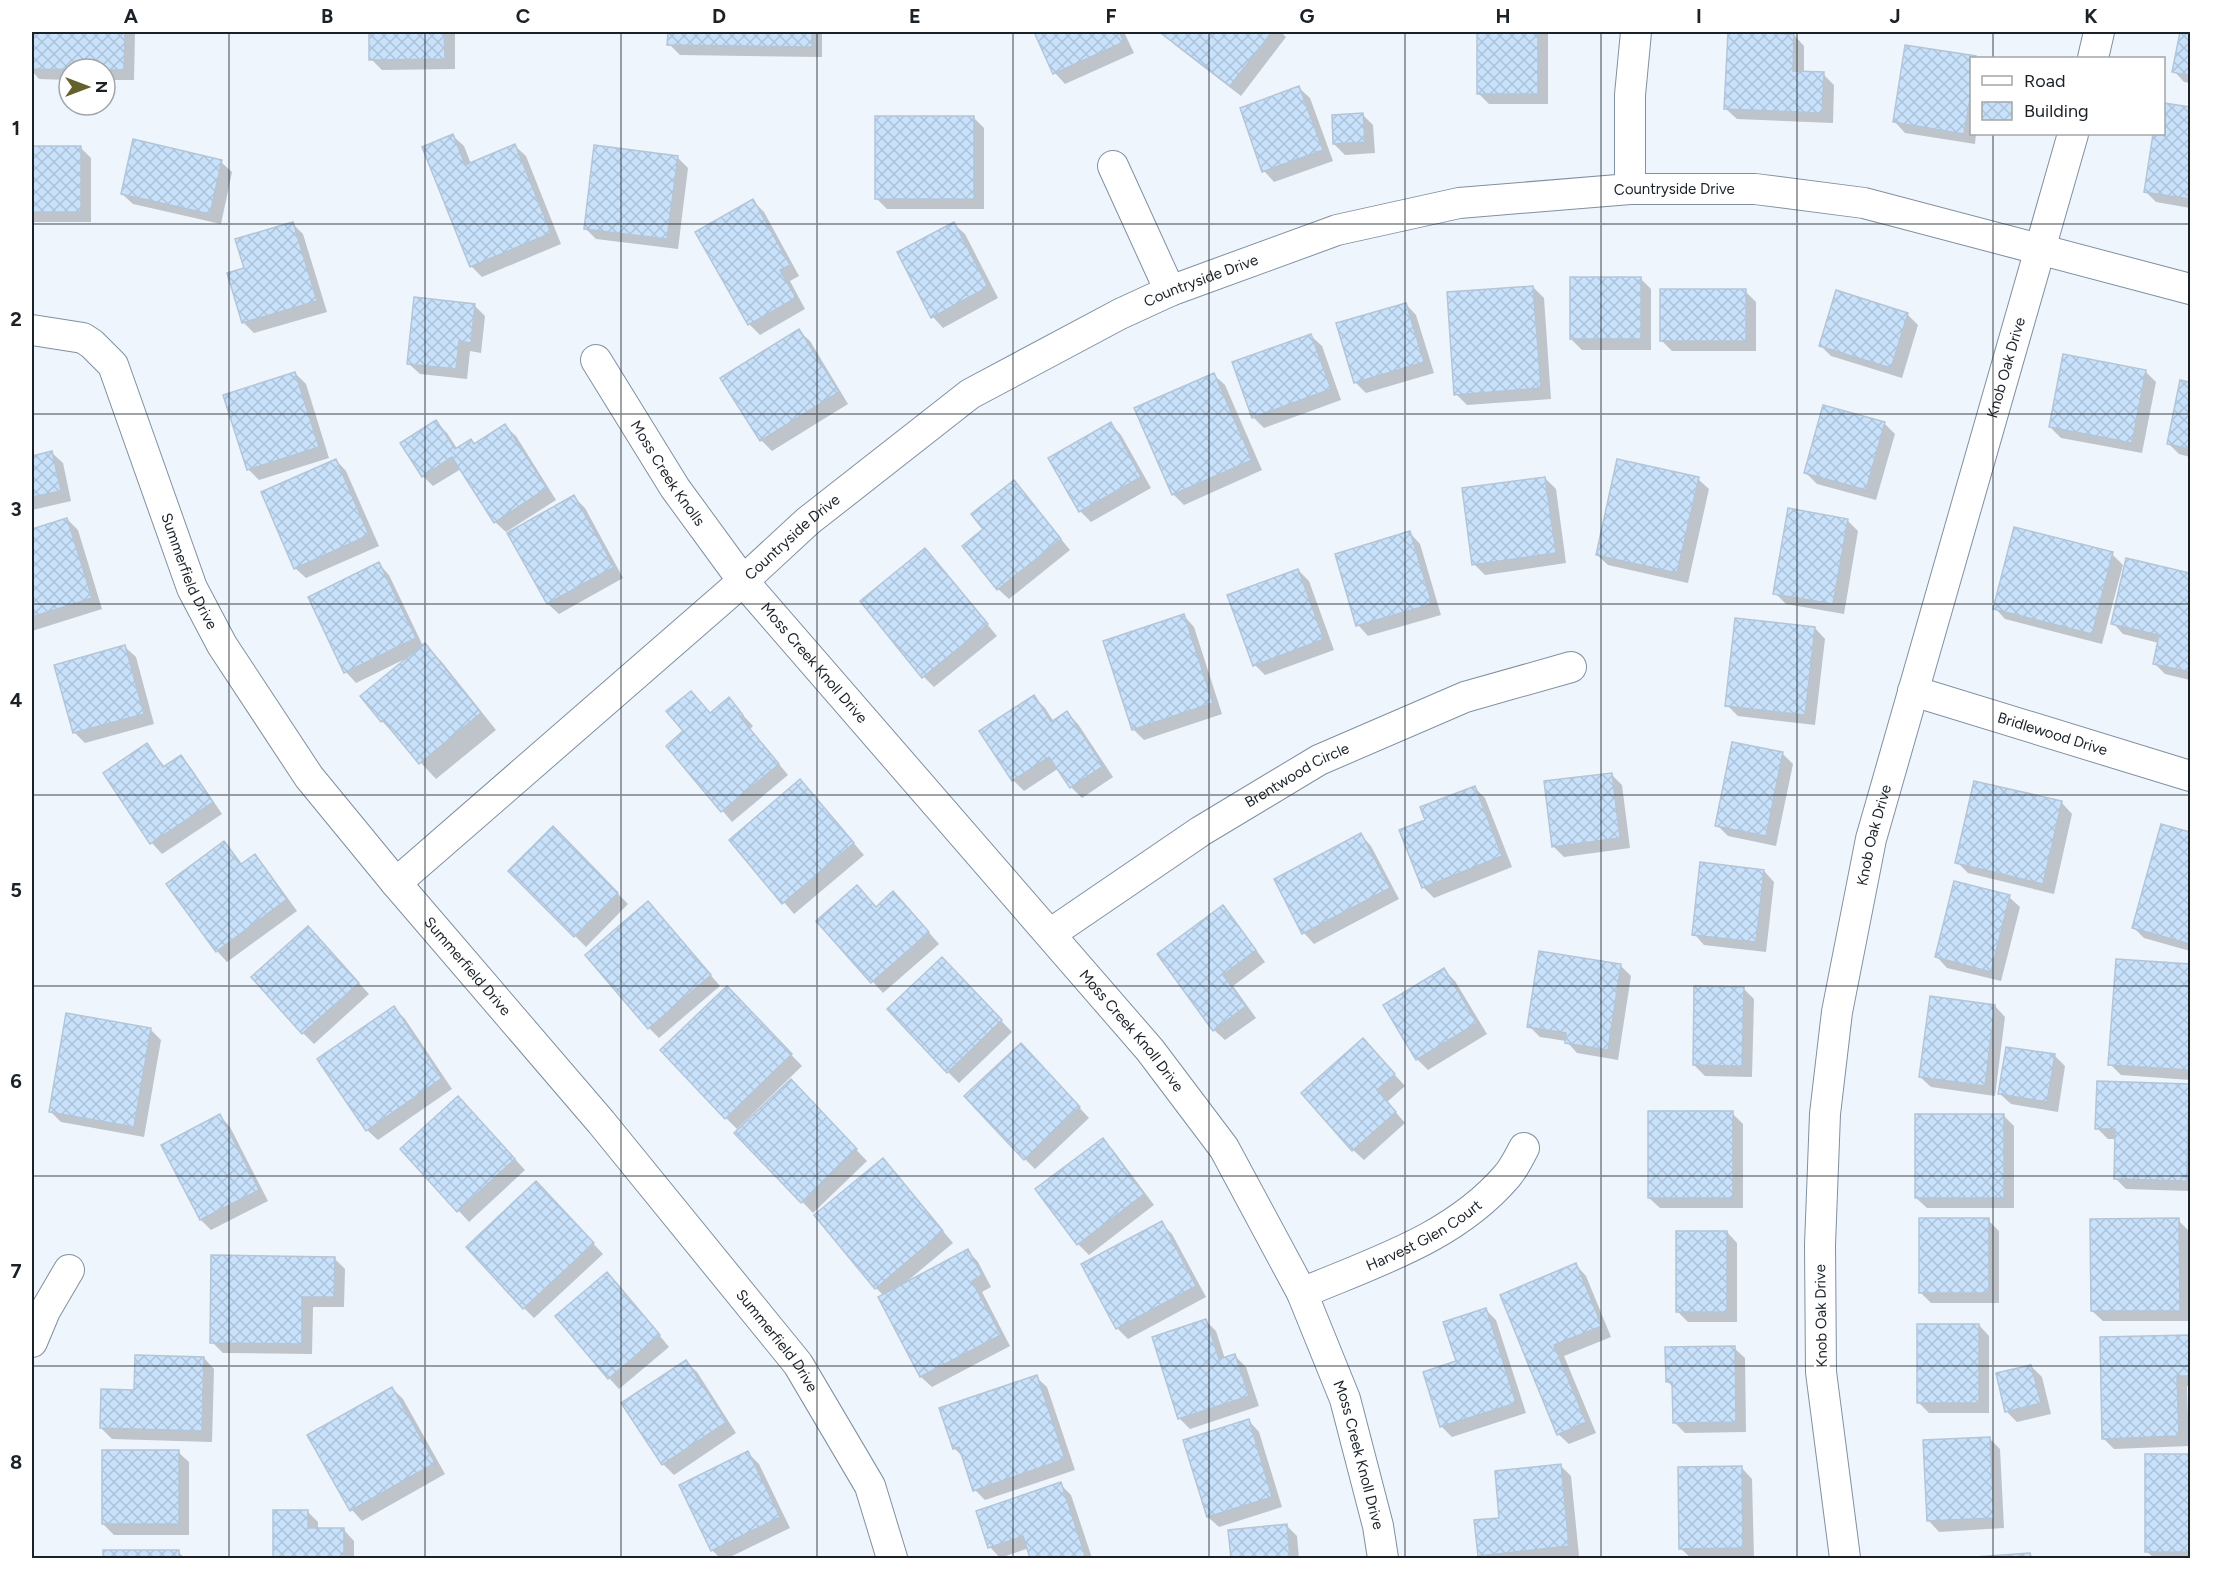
<svg xmlns="http://www.w3.org/2000/svg" width="2222" height="1590" font-family="Figtree,sans-serif">
	<defs>
		<pattern id="building-cross-hatch" width="8" height="8" patternUnits="userSpaceOnUse" patternTransform="scale(1.5)"><rect width="8" height="8" fill="#c9e2fc"/><path d="M0 0l8 8M0 8l8-8" fill="none" stroke="#acc2d8"/></pattern>
	</defs>
	<rect width="100%" height="100%" fill="#eef5fd"/>
	<path fill="#0003" d="M32 32H135L134 80H105V69H69V80L39 79 32 71Z
		M371 32H455V69L382 70 371 59Z
		M669 32H822V57L680 55 669 44Z
		M1036 32H1124L1134 53 1065 84 1055 73Z
		M1167 32H1281L1286 37 1241 96 1175 45 1164 34Z
		M1478 32H1548V104H1489L1478 93Z
		M2181 32H2190V83L2184 82 2174 71Z
		M1794 35 1804 46V73L1823 74 1834 85 1833 123 1737 119 1726 109Z
		M1906 46 1976 58H1972V134H1976L1975 144 1905 133 1895 122Z
		M1299 88 1310 98 1333 161 1274 182 1264 171Z
		M2164 104 2190 108V208L2156 202 2145 191 2154 134H2164Z
		M1362 114 1373 125 1375 153 1345 155 1334 144Z
		M973 117 984 128V209H887L876 198Z
		M453 136 464 146 471 164 515 146 526 156 561 244 482 277 471 266Z
		M32 147H80L91 158V222H32Z
		M678 158 688 168 678 249 596 239 585 228Z
		M221 162 232 172 221 224 133 204 122 194Z
		M753 201 764 212 799 276 790 281 805 309 760 335 749 324Z
		M292 223 303 234 327 312 254 333 243 322 246 269Z
		M954 224 965 234 998 298 943 328 933 317Z
		M1640 278 1651 289V350H1582L1571 339Z
		M1533 287 1544 298 1551 399 1467 405 1456 394Z
		M1745 291 1756 302V351H1672L1661 340Z
		M1406 304 1416 315 1434 373 1366 393 1355 382Z
		M474 305 485 316 481 353 470 351 467 379 420 374 409 364Z
		M1907 314 1918 325 1902 378 1831 356 1821 346Z
		M799 331 810 341 848 404 772 451 761 440Z
		M1311 336 1322 346 1341 400 1264 428 1253 417Z
		M2145 371 2156 382 2142 453 2061 438 2050 427Z
		M295 373 306 384 329 458 259 480 248 469Z
		M1214 375 1225 385 1262 470 1184 505 1173 494Z
		M2181 382 2190 384V457L2179 454 2168 443Z
		M436 422 447 433 458 450 475 445 505 426 516 436 556 500 506 532 495 522 461 469 433 486 423 476Z
		M1884 423 1895 434 1876 500 1817 484 1806 473Z
		M1111 424 1121 435 1151 488 1091 522 1080 511Z
		M52 453 63 463 71 501 32 510V457Z
		M336 460 346 471 379 546 306 578 295 568Z
		M1545 478 1556 489 1566 563 1485 575 1474 564Z
		M1698 479 1709 489 1688 583 1608 565 1597 555Z
		M1014 482 1070 550 1009 599 998 589 985 529Z
		M574 497 585 508 623 578 559 614 548 604Z
		M67 519 78 530 102 609 32 631V530Z
		M1847 520 1858 531 1844 614 1786 604 1775 593Z
		M1410 533 1420 544 1441 615 1368 636 1358 625Z
		M925 550 997 636 934 687 924 677Z
		M2112 554 2123 565 2102 644 2005 619 1995 608Z
		M2127 559 2190 574V680L2165 674 2154 663 2159 643 2123 634 2113 623Z
		M379 564 389 575 423 646 441 661 496 730 436 779 382 721 405 659 356 683 346 672 310 598Z
		M1298 570 1309 581 1334 650 1265 675 1255 665Z
		M1184 616 1194 627 1222 714 1144 740 1133 729Z
		M1815 628 1825 639 1815 725 1738 716 1727 705Z
		M125 647 136 657 154 724 85 743 74 732Z
		M691 693 711 714 728 699 753 726 750 729 788 775 732 822 668 746 685 731Z
		M1034 697 1045 708 1054 722 1067 713 1078 724 1113 777 1082 798 1071 787 1059 768 1024 791 1013 780 981 732Z
		M147 745 165 767 181 757 191 768 222 814 162 854 152 843Z
		M1782 753 1793 764 1776 846 1728 836 1717 825Z
		M1611 774 1622 785 1630 848 1564 857 1553 846Z
		M800 781 864 855 794 914 731 840Z
		M1976 782 2062 803 2072 814 2054 894 1968 873 1957 862Z
		M1474 787 1485 798 1512 867 1434 898 1423 887 1427 820Z
		M2162 825 2190 833V951L2144 938 2134 928Z
		M553 828 628 904 586 947 510 871Z
		M1361 835 1371 846 1399 899 1314 944 1304 933 1276 879Z
		M224 843 242 865 254 856 265 867 297 911 227 962 217 951Z
		M1764 871 1774 882 1766 952 1704 945 1694 934Z
		M2009 897 2020 907 2001 981 1947 968 1937 957Z
		M904 904 939 944 883 993 818 921Z
		M1223 907 1233 918 1265 962 1233 986 1256 1018 1225 1040 1214 1030Z
		M658 914 720 986 659 1038 649 1028Z
		M308 928 369 994 314 1044 303 1033Z
		M2117 961 2190 966V1080L2121 1075 2110 1064Z
		M1620 965 1631 976 1618 1060 1577 1053 1566 1041 1540 1037 1529 1026Z
		M952 970 1012 1032 959 1083 948 1072Z
		M1444 970 1455 981 1487 1034 1428 1070 1417 1059Z
		M1743 988 1754 999 1752 1077 1705 1076 1694 1065Z
		M737 998 802 1066 737 1129 726 1118Z
		M1995 1006 2005 1017 1995 1096 1931 1087 1920 1077Z
		M394 1008 405 1019 452 1089 378 1140 367 1130Z
		M150 1029 161 1040 144 1137 61 1122 50 1111Z
		M1363 1040 1405 1086 1387 1102 1405 1123 1364 1160 1353 1150Z
		M1031 1055 1089 1118 1035 1169 1025 1159Z
		M2054 1055 2065 1066 2058 1112 2011 1104 2000 1094Z
		M2189 1085 2190 1087V1191L2126 1189 2115 1178 2116 1139H2108L2097 1128Z
		M801 1092 867 1161 813 1213 736 1133Z
		M469 1108 525 1170 469 1222 402 1149Z
		M1732 1113 1743 1124V1208H1660L1649 1198Z
		M2003 1115 2014 1126V1208H1927L1916 1198Z
		M220 1116 230 1127 268 1201 211 1230 201 1220Z
		M1102 1140 1113 1150 1154 1205 1089 1255 1078 1244Z
		M883 1160 953 1243 905 1283 968 1251 978 1262 991 1287 982 1292 1010 1346 932 1387 921 1377 880 1298 884 1296 876 1288Z
		M547 1194 603 1254 534 1318 524 1308Z
		M1988 1220 1999 1231V1303H1931L1920 1292Z
		M2178 1220 2189 1231 2190 1321H2103L2092 1311Z
		M1161 1223 1172 1234 1206 1297 1128 1339 1117 1328Z
		M1727 1232 1737 1243V1322H1688L1677 1311Z
		M334 1258 345 1269 344 1307H313L312 1354 223 1353 212 1342Z
		M1576 1265 1586 1276 1611 1337 1564 1356 1596 1433 1569 1444 1558 1434 1502 1295Z
		M618 1285 669 1347 619 1389 609 1378Z
		M1486 1310 1496 1320 1526 1413 1452 1437 1441 1426 1457 1362Z
		M1206 1321 1216 1331 1225 1359 1235 1356 1246 1367 1259 1406 1190 1429 1179 1418Z
		M1979 1325 1989 1336V1413H1929L1918 1402Z
		M2190 1336V1386H2187L2189 1446 2114 1449 2103 1438Z
		M1734 1348 1745 1358 1746 1432 1685 1433 1674 1422V1388L1667 1381Z
		M204 1358 214 1369 212 1442 112 1439 101 1428 135 1392Z
		M686 1362 697 1372 736 1433 674 1475 663 1464Z
		M2031 1366 2042 1377 2051 1414 2017 1422 2006 1411Z
		M1036 1377 1047 1387 1075 1470 985 1500 975 1490 964 1458 954 1448Z
		M392 1388 403 1399 445 1474 362 1521 352 1510 309 1436Z
		M1249 1421 1259 1432 1282 1507 1219 1527 1208 1517Z
		M1989 1438 2000 1449 2004 1528 1939 1532 1929 1521Z
		M178 1452 189 1462V1535H114L103 1524Z
		M748 1453 759 1464 790 1528 728 1558H720L712 1550Z
		M2146 1455H2190V1558H2154L2146 1551Z
		M1560 1465 1571 1476 1579 1556 1560 1558H1483L1479 1555 1501 1519Z
		M1742 1468 1752 1479 1754 1558H1691L1680 1548Z
		M1060 1484 1071 1495 1092 1558H1032L1029 1548 1000 1558 990 1547Z
		M275 1511H307L318 1522V1530H344L354 1541V1558H275Z
		M1286 1525 1297 1536 1299 1558H1233L1230 1531Z
		M105 1552H178L185 1558H105Z
		M2030 1554 2034 1558H1978Z"/>
	<path fill="url(#building-cross-hatch)" stroke="#b4c5d7" stroke-width="1.5" d="M32 32H125L124 70 32 69Z
		M369 32H444L445 59 369 60Z
		M668 32H812V47L667 45Z
		M1034 32H1119L1124 42 1053 74Z
		M1165 32H1272L1230 86 1162 34Z
		M1477 32H1538V94H1477Z
		M1728 32 1794 34 1793 71 1824 72 1822 113 1724 109Z
		M2180 32H2190V76L2172 72Z
		M1905 45 1976 56V58H1972V87L1964 134 1893 122Z
		M1299 86 1323 150 1262 172 1240 108Z
		M2164 103 2190 107V199L2144 192 2153 134H2164Z
		M1363 113 1365 142 1333 144 1332 115Z
		M875 116H974V199H875Z
		M453 134 465 165 515 144 551 233 470 267 422 147Z
		M133 139 222 160 210 214 121 194Z
		M594 145 678 156 667 239 584 229Z
		M32 146H81V212H32Z
		M753 199 790 265 780 270 796 298 748 325 695 232Z
		M293 222 317 301 242 323 227 273 244 268 235 239Z
		M954 222 988 287 931 318 897 252Z
		M1570 277H1641V339H1570Z
		M1533 286 1541 388 1454 395 1447 292Z
		M1660 289H1746V341H1660Z
		M1836 290 1908 313 1891 368 1819 346Z
		M414 297 475 304 471 343 459 341 456 369 407 364Z
		M1406 303 1424 362 1354 383 1336 323Z
		M799 329 839 392 760 441 720 378Z
		M1311 334 1331 389 1252 418 1232 362Z
		M2063 354 2146 370 2132 443 2049 427Z
		M295 372 319 447 247 470 223 395Z
		M1214 373 1252 460 1172 495 1134 408Z
		M2180 380 2190 382V449L2167 444Z
		M1823 405 1885 422 1866 490 1804 473Z
		M436 420 455 449 471 439 474 444 505 424 547 488 494 523 452 457 422 477 400 443Z
		M1111 422 1141 477 1079 512 1048 458Z
		M52 451 61 491 32 497V456Z
		M336 459 369 535 294 569 261 492Z
		M1617 459 1699 477 1677 573 1596 555Z
		M1545 477 1556 553 1472 565 1462 488Z
		M1014 480 1061 539 997 590 962 546 983 529 971 514Z
		M574 495 614 567 547 604 507 533Z
		M1788 508 1848 519 1833 604 1773 594Z
		M67 518 92 598 32 617V529Z
		M2014 527 2113 552 2092 634 1993 609Z
		M1410 531 1432 604 1356 626 1335 554Z
		M925 548 988 624 922 678 860 601Z
		M2126 558 2190 573V672L2153 664 2159 635 2111 624Z
		M379 562 416 638 344 673 308 597Z
		M1298 569 1324 639 1253 666 1227 595Z
		M1184 614 1213 703 1132 730 1103 641Z
		M1735 618 1815 627 1805 715 1725 706Z
		M425 643 481 713 419 764 383 720 381 722 360 696Z
		M125 645 144 714 73 733 54 665Z
		M691 691 710 713 729 697 743 715 740 717 779 764 721 812 666 746 683 731 666 711Z
		M1034 695 1051 722 1067 711 1103 766 1070 788 1049 757 1012 781 979 731Z
		M1732 742 1783 752 1766 836 1715 826Z
		M147 743 163 767 181 755 213 802 150 844 103 773Z
		M1612 773 1620 838 1552 847 1544 781Z
		M800 779 854 843 782 904 729 840Z
		M1974 781 2062 801 2043 884 1955 863Z
		M1475 786 1502 856 1422 888 1399 830 1425 820 1420 807Z
		M2161 824 2190 832V944L2132 928Z
		M553 826 618 893 574 937 508 871Z
		M1361 833 1390 888 1302 934 1274 879Z
		M224 841 241 864 255 854 287 899 216 952 166 884Z
		M1700 862 1764 870 1756 942 1692 935Z
		M1954 881 2010 895 1991 972 1935 957Z
		M857 885 876 907 893 891 929 932 871 983 816 921Z
		M648 901 711 975 648 1029 585 955Z
		M1223 905 1256 950 1223 975 1246 1006 1213 1031 1157 954Z
		M308 926 359 983 302 1034 251 977Z
		M1539 951 1621 964 1608 1050 1565 1043 1566 1033 1527 1027Z
		M942 957 1002 1020 947 1073 887 1009Z
		M2116 959 2190 964V1070L2108 1065Z
		M1444 968 1477 1023 1416 1060 1383 1005Z
		M727 986 792 1054 725 1119 660 1050Z
		M1694 986 1744 987 1742 1066 1693 1065Z
		M1930 996 1995 1005 1985 1086 1919 1077Z
		M394 1006 442 1078 366 1131 317 1059Z
		M66 1013 151 1028 134 1127 49 1112Z
		M1363 1038 1395 1074 1377 1090 1396 1112 1352 1151 1301 1093Z
		M1021 1043 1080 1107 1024 1160 964 1096Z
		M2006 1047 2055 1054 2047 1102 1998 1094Z
		M791 1079 857 1149 801 1203 734 1133Z
		M2097 1081 2189 1084 2187 1181 2114 1179 2115 1129H2095Z
		M458 1096 515 1159 457 1212 400 1149Z
		M1648 1111H1733V1198H1648Z
		M220 1114 259 1190 200 1220 161 1145Z
		M1915 1114H2004V1198H1915Z
		M1103 1138 1144 1194 1077 1245 1035 1189Z
		M883 1158 943 1231 875 1289 814 1215Z
		M536 1181 594 1243 523 1309 466 1247Z
		M1919 1218H1989V1293H1919Z
		M2179 1218 2180 1311H2091L2090 1219Z
		M1162 1221 1196 1286 1116 1329 1081 1264Z
		M1676 1231H1727V1312H1676Z
		M968 1249 982 1275 972 1281 1001 1335 920 1377 878 1297Z
		M211 1255 335 1257 334 1297H302V1344L210 1343Z
		M1576 1263 1602 1326 1554 1345 1586 1422 1557 1435 1500 1295Z
		M607 1272 660 1335 608 1379 555 1316Z
		M1486 1308 1516 1403 1440 1427 1423 1372 1456 1361 1443 1322Z
		M1206 1319 1219 1359 1235 1354 1249 1396 1178 1419 1152 1337Z
		M1917 1324H1979V1403H1917Z
		M2190 1335V1376H2177L2179 1436 2102 1439 2100 1337Z
		M1735 1346 1736 1422 1673 1423 1672 1382H1666L1665 1347Z
		M135 1355 204 1357 202 1431 100 1428 101 1389 134 1390Z
		M686 1360 727 1422 662 1465 621 1403Z
		M2031 1365 2041 1403 2005 1412 1996 1373Z
		M1037 1375 1065 1459 973 1491 959 1447 953 1449 939 1408Z
		M392 1387 435 1463 350 1511 307 1435Z
		M1249 1419 1272 1497 1207 1517 1183 1440Z
		M1990 1437 1994 1518 1927 1521 1923 1440Z
		M102 1450H179V1524H102Z
		M748 1451 780 1517 711 1551 679 1485Z
		M2145 1454H2190V1552H2145Z
		M1561 1464 1569 1546 1478 1556 1474 1520 1499 1518 1495 1471Z
		M1742 1466 1743 1548 1679 1549 1678 1467Z
		M1061 1482 1086 1558H1028H1030L1023 1536 988 1548 976 1511Z
		M273 1510H308V1528H344V1558H273Z
		M1287 1524 1290 1558H1231L1228 1530Z
		M103 1550H179V1558H103Z
		M2030 1553 2031 1558H1960Z"/>
	<g fill="none" stroke-linecap="round" stroke-linejoin="round">
		<defs>
			<g id="minor">
				<path d="M2093 58 2099 32"/>
				<path d="M1113 166 1170 291"/>
				<path d="M1630 189V95L1636 32"/>
				<path id="s1" d="M32 330 83 338 92 344 113 365 192 588 222 645 309 777 396 883 601 1122 798 1364 870 1486 892 1558"/>
				<path id="s2" d="M596 360 675 488 743 581 1150 1050 1224 1148 1302 1293 1345 1399 1378 1526 1383 1558"/>
				<path id="s3" d="M1913 691 2190 776"/>
				<path id="s4" d="M396 883 743 581 808 521 970 394 1120 314 1170 291 1337 230 1459 203 1630 189H1755L1864 203 2190 289"/>
				<path id="s5" d="M1050 934 1201 831 1319 760 1465 697 1571 667"/>
				<path id="s6" d="M1302 1293C1375 1262 1454 1238 1507 1176 1514 1168 1519 1157 1524 1148"/>
				<path d="M32 1342 45 1311 69 1270"/>
				<path id="s7" d="M1845 1558 1821 1372 1820 1245 1825 1114 1837 1012 1871 839 2073 134"/>
			</g>
		</defs>
		<use href="#minor" stroke="#8090a1" stroke-width="32"/>
		<use href="#minor" stroke="#fff" stroke-width="30"/>
	</g>
	<path fill="none" stroke="#1a2127" stroke-width="1.5" stroke-opacity="0.55" d="M229 32V1558M425 32V1558M621 32V1558M817 32V1558M1013 32V1558M1209 32V1558M1405 32V1558M1601 32V1558M1797 32V1558M1993 32V58M1993 134V1558M32 224H2190M32 414H2190M32 604H2190M32 795H2190M32 986H2190M32 1176H2190M32 1366H2190"/>
	<g text-anchor="middle" stroke-width="5" stroke-linejoin="round" paint-order="stroke">
		<g font-size="15" fill="#1a2127" stroke="#fff">
			<text dy="5" stroke="none"><textPath href="#s4" startOffset="1498">Countryside Drive</textPath></text>
			<text dy="5" stroke="none"><textPath href="#s4" startOffset="1012">Countryside Drive</textPath></text>
			<text dy="5" stroke="none"><textPath href="#s7" startOffset="1215">Knob Oak Drive</textPath></text>
			<text dy="5" stroke="none"><textPath href="#s2" startOffset="134">Moss Creek Knolls</textPath></text>
			<text dy="5" stroke="none"><textPath href="#s4" startOffset="526">Countryside Drive</textPath></text>
			<text dy="5" stroke="none"><textPath href="#s1" startOffset="312">Summerfield Drive</textPath></text>
			<text dy="5" stroke="none"><textPath href="#s2" startOffset="374">Moss Creek Knoll Drive</textPath></text>
			<text dy="5" stroke="none"><textPath href="#s3" startOffset="146">Bridlewood Drive</textPath></text>
			<text dy="5" stroke="none"><textPath href="#s5" startOffset="294">Brentwood Circle</textPath></text>
			<text dy="5" stroke="none"><textPath href="#s7" startOffset="729">Knob Oak Drive</textPath></text>
			<text dy="5" stroke="none"><textPath href="#s1" startOffset="798">Summerfield Drive</textPath></text>
			<text dy="5" stroke="none"><textPath href="#s2" startOffset="860">Moss Creek Knoll Drive</textPath></text>
			<text dy="5" stroke="none"><textPath href="#s6" startOffset="135">Harvest Glen Court</textPath></text>
			<text transform="translate(1821 1316) rotate(-91)" y="5">Knob Oak Drive</text>
			<text dy="5" stroke="none"><textPath href="#s1" startOffset="1284">Summerfield Drive</textPath></text>
			<text dy="5" stroke="none"><textPath href="#s2" startOffset="1346">Moss Creek Knoll Drive</textPath></text>
		</g>
	</g>
	<rect width="2222" height="1590" fill="none" stroke="#ffffff" stroke-width="66"/>
	<rect x="1970" y="57" width="195" height="78" fill="#ffffff" stroke="#a3a6a9" stroke-width="1.5"/>
	<rect x="1982" y="76" width="30" height="9" fill="#ffffff" stroke="#a3a6a9" stroke-width="1.5"/>
	<text x="2024" y="87" font-size="18" fill="#1a2127">Road</text>
	<rect x="1982" y="102" width="30" height="18" fill="url(#building-cross-hatch)" stroke="#a3a6a9" stroke-width="1.5"/>
	<text x="2024" y="117" font-size="18" fill="#1a2127">Building</text>
	<g transform="translate(87 87) rotate(90)"><circle r="28" fill="#ffffff" stroke="#a3a6a9" stroke-width="1.5"/>
	<path d="M0-4.5L10 22L0 15L-10 22Z" fill="#63622f"/>
	<text y="-9" font-size="16" font-weight="bold" text-anchor="middle" fill="#1a2127">N</text>
	</g>
	<rect x="33" y="33" width="2156" height="1524" fill="none" stroke="#1a2127" stroke-width="2"/>
	<g font-size="20" text-anchor="middle" font-weight="bold" fill="#1a2127">
		<text x="131" y="23">A</text>
		<text x="327" y="23">B</text>
		<text x="523" y="23">C</text>
		<text x="719" y="23">D</text>
		<text x="915" y="23">E</text>
		<text x="1111" y="23">F</text>
		<text x="1307" y="23">G</text>
		<text x="1503" y="23">H</text>
		<text x="1699" y="23">I</text>
		<text x="1895" y="23">J</text>
		<text x="2091" y="23">K</text>
		<text x="16" y="135">1</text>
		<text x="16" y="326">2</text>
		<text x="16" y="516">3</text>
		<text x="16" y="707">4</text>
		<text x="16" y="897">5</text>
		<text x="16" y="1088">6</text>
		<text x="16" y="1278">7</text>
		<text x="16" y="1469">8</text>
	</g>
</svg>
